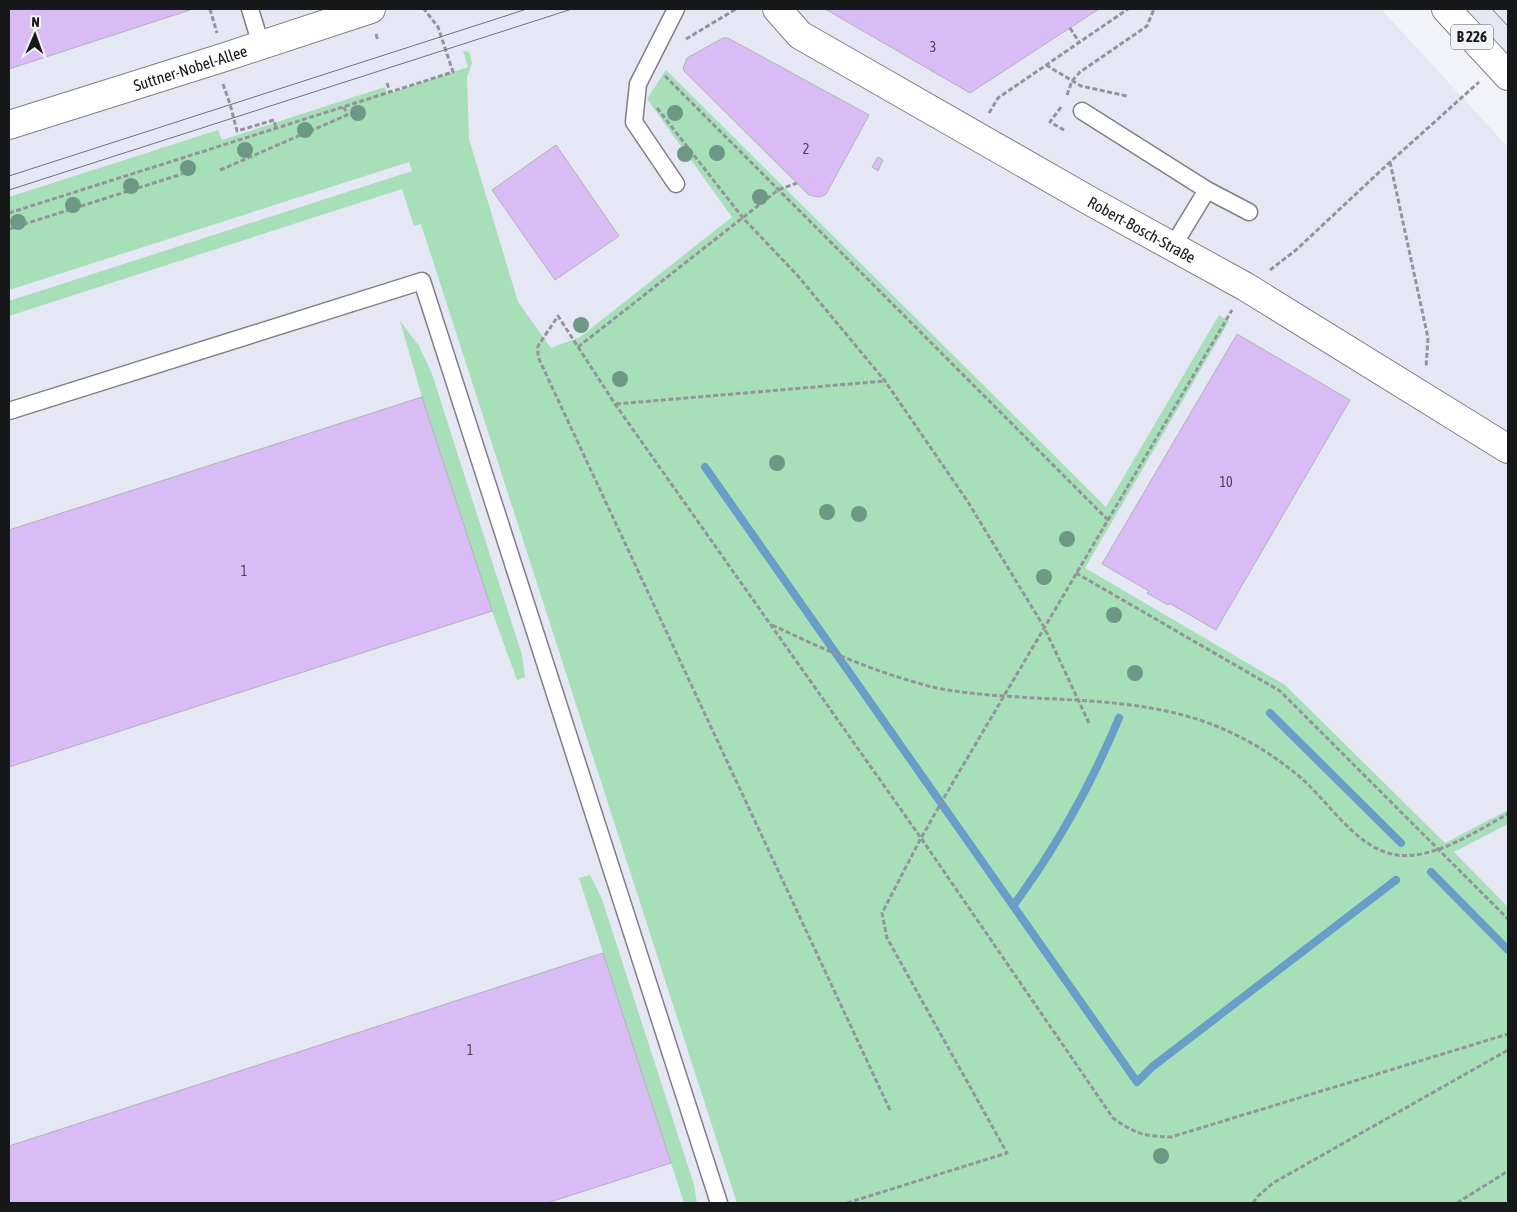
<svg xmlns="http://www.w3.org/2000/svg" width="1517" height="1212" font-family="'Asap Condensed',sans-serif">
	<rect width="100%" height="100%" fill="#f2f3f9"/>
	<path fill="#e5e7f5" d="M9 9H1381L1508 147V1097L1270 1203H9Z
		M1465 9H1508V54L1485 30Z"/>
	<path fill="#a6dfb8" d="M463 51 469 52 472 63 467 77 469 139 518 302 551 348 580 337 732 217 647 99 666 70 1106 507 1219 315 1229 321 1085 568 1285 685 1445 843 1508 810V824L1454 852 1508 907V1203H737L421 224 414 226 402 189 9 316V301L412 171 409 162 9 290V197L218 130 222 140 385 87 387 94 468 67Z
		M400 321 419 346 432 374 522 655 525 677 517 680 492 611 422 397Z
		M590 875 602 899 694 1185 697 1203H684L579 878Z"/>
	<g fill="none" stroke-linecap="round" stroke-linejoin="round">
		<path stroke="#689ec8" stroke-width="8" d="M705 467 1137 1082 1152 1067 1396 880
			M1270 713 1401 843
			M1431 872 1508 950
			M1013 906C1056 848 1091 785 1119 718"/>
	</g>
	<path fill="#d9bcf5" stroke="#b4b1b7" d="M9 9H193L9 69Z
		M825 9H1099L970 93Z
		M723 38H728L869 115 826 194 823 196 818 197 809 195 685 72 683 68 687 58Z
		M556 145 619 236 555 280 492 190Z
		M878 157 883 160 878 171 872 167Z
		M1237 334 1350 400 1216 630 1169 603 1168 605 1147 593 1149 591 1102 564Z
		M422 397 492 611 9 767V530Z
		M603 953 671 1163 547 1203H9V1146Z"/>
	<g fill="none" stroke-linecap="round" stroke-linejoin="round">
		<defs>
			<path id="service" d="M250 9 261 45
				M1082 111 1207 190 1249 212
				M676 184 634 122 638 84 676 9
				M1173 246 1207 190
				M9 411 422 281 719 1203"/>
			<g id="minor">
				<path id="s1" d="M777 9 800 35 1090 201 1246 287 1508 449"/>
			</g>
			<g id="tertiary">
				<path id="s2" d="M9 125 225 57 371 9"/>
			</g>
			<path id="primary" d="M1446 9 1508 76"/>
		</defs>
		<use href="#service" stroke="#7f8085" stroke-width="19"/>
		<use href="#minor" stroke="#7f8085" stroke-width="30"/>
		<use href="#tertiary" stroke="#7f8085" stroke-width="30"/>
		<use href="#primary" stroke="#7f8085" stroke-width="30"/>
		<path stroke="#94959a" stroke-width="3" stroke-dasharray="5 2.5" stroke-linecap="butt" d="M210 9 217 33
			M1070 28 1079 42
			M376 34 378 41
			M686 39 736 9
			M1046 65 1081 86 1127 96
			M665 76 1108 520
			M387 83 390 92
			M223 84 230 104 237 131 274 120 276 128
			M1067 95 1072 81 1080 72 1147 26 1154 9
			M1061 107 1050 122 1064 130
			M657 108 743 218 798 276 885 381 968 502 1044 627 1089 723
			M989 113 998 98 1128 9
			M1390 162 1428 338 1426 367
			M220 170 347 115 344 107
			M9 213 453 72 438 27 424 9
			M9 229 182 174
			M1270 270 1296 250 1390 162 1479 82
			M578 347 778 190 797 183
			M616 404 885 381
			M1076 573 1280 691 1508 919
			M772 625C817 646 862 667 911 681 921 684 931 687 942 689 1040 706 1144 689 1236 735 1259 746 1281 761 1300 777 1328 801 1355 846 1392 854 1430 863 1476 831 1508 814
			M890 1110 538 357V346L558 316 615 404 921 838 1113 1118C1135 1134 1144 1136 1171 1137L1508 1034
			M847 1203 1007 1153 887 938 882 913 921 838 952 784 1232 310
			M1253 1203 1258 1196 1273 1183 1508 1050
			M1457 1203 1508 1171"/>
		<use href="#service" stroke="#fff" stroke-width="16"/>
		<use href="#minor" stroke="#fff" stroke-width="28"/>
		<use href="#tertiary" stroke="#fff" stroke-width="28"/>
		<use href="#primary" stroke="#fff" stroke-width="28"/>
		<path stroke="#727377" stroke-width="1" d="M1492 9 1508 26
			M9 176 527 9
			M9 190 572 9"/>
	</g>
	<g fill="#6d9886">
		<circle cx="358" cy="113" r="8"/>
		<circle cx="675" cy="113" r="8"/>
		<circle cx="305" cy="130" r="8"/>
		<circle cx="245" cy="150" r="8"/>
		<circle cx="717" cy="153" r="8"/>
		<circle cx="685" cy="154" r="8"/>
		<circle cx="188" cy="168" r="8"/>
		<circle cx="131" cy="186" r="8"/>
		<circle cx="760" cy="197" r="8"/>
		<circle cx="73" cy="205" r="8"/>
		<circle cx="18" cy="222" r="8"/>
		<circle cx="581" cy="325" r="8"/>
		<circle cx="620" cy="379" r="8"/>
		<circle cx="777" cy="463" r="8"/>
		<circle cx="827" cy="512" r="8"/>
		<circle cx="859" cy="514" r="8"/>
		<circle cx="1067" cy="539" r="8"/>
		<circle cx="1044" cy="577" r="8"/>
		<circle cx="1114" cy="615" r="8"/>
		<circle cx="1135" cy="673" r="8"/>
		<circle cx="1161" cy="1156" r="8"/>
	</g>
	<g text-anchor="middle" stroke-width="4" stroke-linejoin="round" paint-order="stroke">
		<g font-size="14" fill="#484151">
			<text x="933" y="52">3</text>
			<text x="806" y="154">2</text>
			<text x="1226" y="487">10</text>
			<text x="244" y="576">1</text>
			<text x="470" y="1055">1</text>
		</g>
		<rect fill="#f2f3f9" stroke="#595a5d" stroke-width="1" x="1451" y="24.5" width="42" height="25" rx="4"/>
		<g font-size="15" font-weight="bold" fill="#17181a">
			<text x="1472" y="42">B 226</text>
		</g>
		<g font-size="16" fill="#17181a" stroke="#f2f3f9">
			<text dy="6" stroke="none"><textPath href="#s2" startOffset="190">Suttner-Nobel-Allee</textPath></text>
			<text dy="6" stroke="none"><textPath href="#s1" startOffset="428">Robert-Bosch-Straße</textPath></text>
		</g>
	</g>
	<rect width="1517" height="1212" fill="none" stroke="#17181a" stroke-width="20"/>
	<g transform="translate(35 35) rotate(2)" stroke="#f2f3f9" stroke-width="4" paint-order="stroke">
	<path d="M0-4L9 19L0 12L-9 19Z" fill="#17181a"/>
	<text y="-8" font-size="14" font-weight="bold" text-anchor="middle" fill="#17181a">N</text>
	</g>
</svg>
